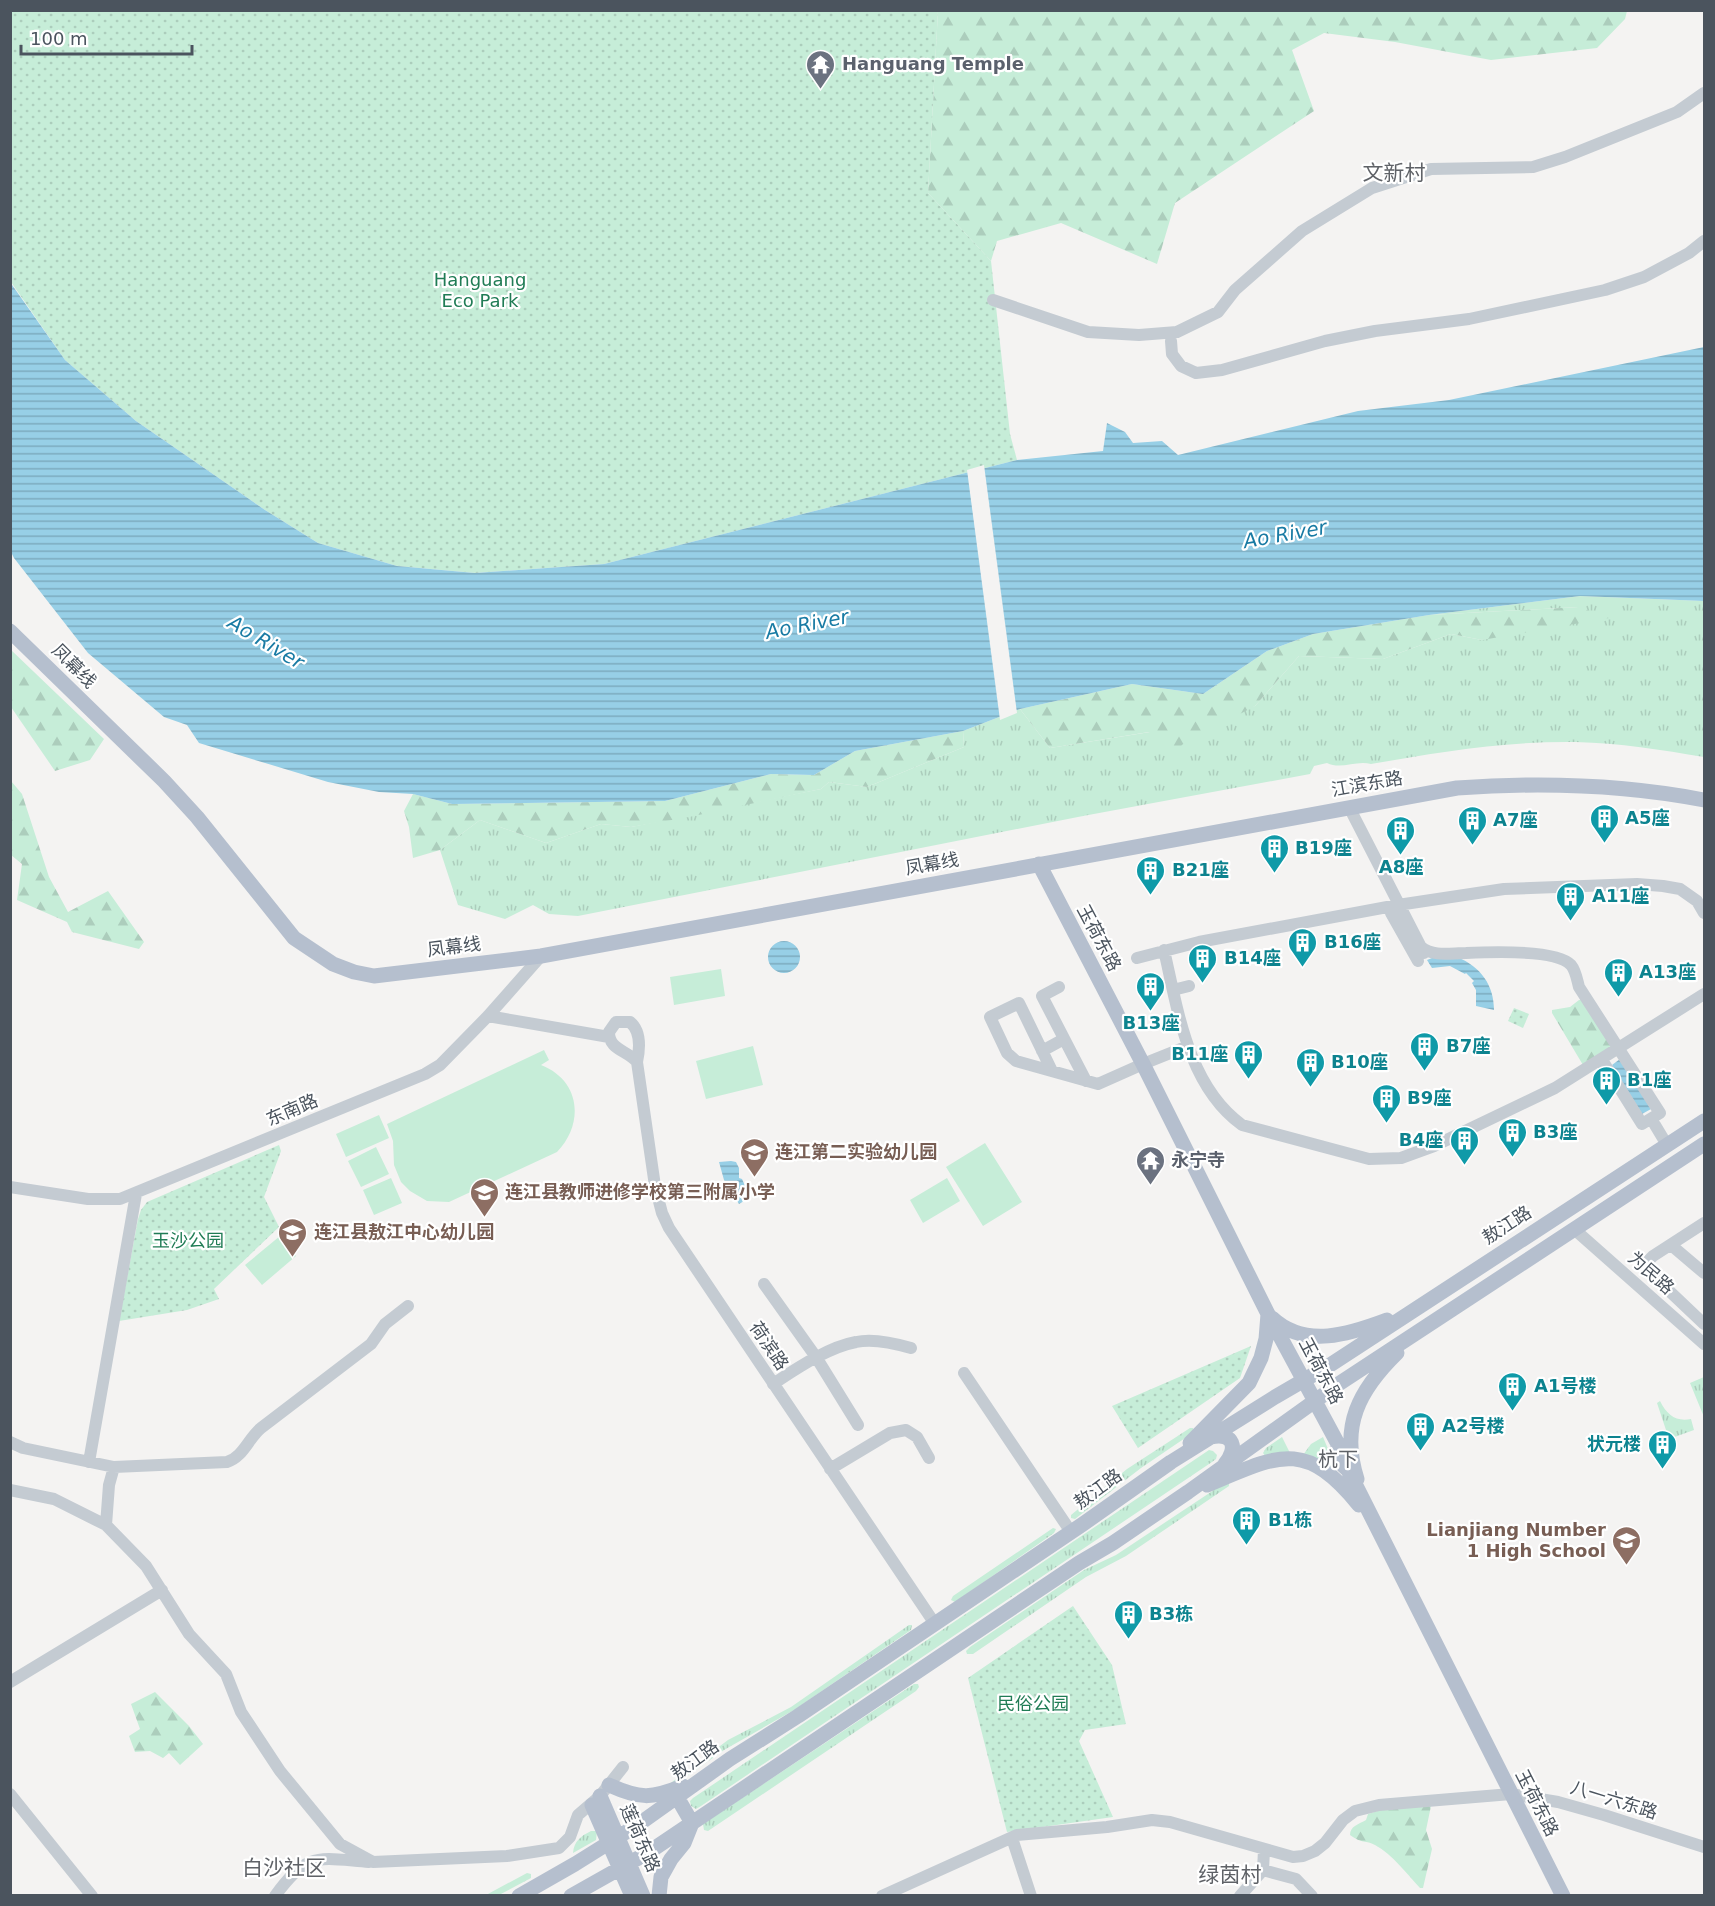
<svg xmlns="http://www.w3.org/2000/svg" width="1715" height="1906" font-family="'DejaVu Sans','Noto Sans SC',sans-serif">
	<defs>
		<pattern id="grass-tufts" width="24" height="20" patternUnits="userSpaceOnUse" patternTransform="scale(1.5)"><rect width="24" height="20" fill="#c6edd8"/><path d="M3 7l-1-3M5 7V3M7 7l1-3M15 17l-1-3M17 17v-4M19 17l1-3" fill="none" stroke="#accdbc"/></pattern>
		<pattern id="forest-firs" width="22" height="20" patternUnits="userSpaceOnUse" patternTransform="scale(1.5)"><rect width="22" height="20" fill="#c6edd8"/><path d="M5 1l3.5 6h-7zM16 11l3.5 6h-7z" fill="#accdbc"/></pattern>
		<pattern id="park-dots" width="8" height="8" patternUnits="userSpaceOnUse" patternTransform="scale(1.5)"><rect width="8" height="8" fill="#c6edd8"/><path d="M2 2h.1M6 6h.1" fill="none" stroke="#accdbc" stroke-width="1.8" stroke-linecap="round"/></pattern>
		<pattern id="water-rules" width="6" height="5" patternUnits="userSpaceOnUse" patternTransform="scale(1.5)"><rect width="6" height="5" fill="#97cfe6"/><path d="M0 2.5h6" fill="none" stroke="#7dabbe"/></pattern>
	</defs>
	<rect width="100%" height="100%" fill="#f4f3f2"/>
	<path fill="url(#grass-tufts)" d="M1580 596 1704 601V757C1662 750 1619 743 1576 742 1507 741 1439 752 1371 764 1356 760 1341 770 1327 763L1314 766 1310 774 1083 816 578 916 549 914 533 905 505 919 458 905 440 850 480 820 546 843 601 824 631 827 821 789 829 782 867 787 964 747 963 731 1020 709 1050 748 1150 732 1255 706 1299 656 1383 659 1451 634 1482 640 1579 607 1429 615Z
		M1704 1377V1417L1690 1383Z
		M1660 1401C1667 1415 1676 1422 1691 1419L1694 1430 1669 1439 1657 1403Z
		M1190 1428H1193L1194 1432 1141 1468 1075 1519 1071 1518V1515L1127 1469Z
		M1282 1437 1290 1453 1266 1457 1263 1453 1266 1448Z
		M1323 1437 1336 1468 1333 1470 1303 1455 1311 1444Z
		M1209 1450 1213 1451 1217 1455 1216 1459 1212 1462 701 1806 696 1809 691 1806 690 1801 693 1798Z
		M1226 1482H1229V1486L1126 1556 1086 1577 973 1654H967L966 1651 970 1647 1084 1570 1116 1555Z
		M1053 1528 1056 1529 1054 1533 958 1600 955 1602 951 1600 953 1596Z
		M909 1625H912L911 1630 794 1710 724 1750 673 1786 668 1785 728 1740 791 1707Z
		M914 1684H918L919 1687 916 1691 708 1831 704 1830 703 1824Z
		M591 1831H597L596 1840 573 1853C574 1841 581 1836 591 1831Z
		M527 1873 531 1874V1878L499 1895H486Z"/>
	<path fill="url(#forest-firs)" d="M938 11H1627L1625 19 1597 48 1491 60 1395 42 1324 33 1292 50 1314 111 1175 203 1157 264 1061 223 997 241 991 261 928 193Z
		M1579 607 1609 618 1482 640 1451 634 1383 659 1299 656 1255 706 1176 748 1149 732 1050 748 1020 709 1132 684 1203 694 1267 651 1313 634 1429 615Z
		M10 649 104 739 90 760 55 771 11 707Z
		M963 731 964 747 867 787 829 782 821 789 689 817 631 827 601 824 546 843 480 820 440 850 413 858 409 827 404 811 413 794 452 804 665 801 771 774 814 775 855 751Z
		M11 781 22 794 49 877 68 912 108 891 144 942 139 949 72 932 67 922 17 900 22 864 11 855Z
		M1579 1000H1582L1613 1046 1583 1065 1552 1013V1010L1570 1007Z
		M155 1692 189 1726 203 1744 180 1765 169 1753 163 1758 150 1751 135 1752 129 1736 140 1729 131 1704Z
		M1399 1806H1431L1426 1830 1432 1849 1423 1888H1420C1406 1873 1393 1855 1375 1845 1366 1840 1362 1844 1350 1835 1350 1826 1359 1824 1366 1820L1368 1814 1384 1809 1391 1810Z"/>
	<path fill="url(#park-dots)" d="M10 11H938L928 193 991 261 1010 434 1017 460 604 564 475 573 397 566 318 543 265 510 136 421 65 360 11 282Z
		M1514 1008 1529 1014 1523 1028 1508 1021Z
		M279 1145 281 1151 264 1197 279 1227 214 1289 219 1299 187 1310 119 1321 138 1219 141 1210 147 1202Z
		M1251 1346 1240 1378 1138 1448 1112 1406Z
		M1073 1606 1112 1665 1126 1724 1085 1730 1079 1741 1113 1817 1007 1832 968 1678Z"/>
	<path fill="#c6edd8" d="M721 969 725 996 674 1005 670 977Z
		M753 1046 763 1085 706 1099 696 1061Z
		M544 1050 549 1060 541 1065C580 1080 585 1123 557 1152L449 1202 427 1201 410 1191 401 1182 394 1165 393 1141 387 1124Z
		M379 1115 389 1138 346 1157 336 1134Z
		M985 1143 1022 1202 983 1226 946 1167Z
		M376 1147 389 1174 361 1187 348 1161Z
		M391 1178 402 1203 374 1215 363 1190Z
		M947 1178 960 1201 923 1223 910 1200Z
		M280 1236 296 1256 262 1285 245 1265Z"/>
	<path fill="url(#water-rules)" d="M10 282 65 360 136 421 265 510 318 543 397 566 475 573 604 564 1017 460 1103 451 1107 423 1125 432 1133 443 1162 441 1178 455 1358 411 1449 400 1704 347V601L1580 596 1429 615 1313 634 1267 651 1203 694 1132 684 1020 709 963 731 855 751 814 775 771 774 665 801 452 804 413 794 379 792 328 782 199 743 187 725 164 717 88 653 14 558 10 550Z
		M768 957a16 16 0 1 1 32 0a16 16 0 1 1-32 0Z
		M1457 957C1481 967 1494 985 1494 1010L1476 1006V990L1472 983 1474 981 1466 973 1465 974 1450 966 1432 968 1427 960 1432 958Z
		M1620 1059 1651 1109 1642 1114 1612 1065Z
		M731 1161 736 1162 739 1168V1178L742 1179 746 1188 743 1193 744 1201 739 1204 724 1180 719 1162Z"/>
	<path fill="#f4f3f2" d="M984 465 1017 713 1000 720 967 470Z"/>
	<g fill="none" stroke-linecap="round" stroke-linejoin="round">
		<path stroke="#c4cbd2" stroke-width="12" d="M993 300 1088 332 1139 335 1177 332 1218 312 1235 290 1302 231 1372 188 1431 169 1533 167 1565 157 1677 112 1704 93
			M1171 341 1172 354 1181 366 1196 373 1222 370 1325 341 1375 331 1469 319 1605 290 1644 277 1689 253 1704 241
			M1349 807 1424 953
			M1391 913 1418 961
			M1421 947C1434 957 1450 953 1466 953 1488 952 1557 949 1571 965 1576 971 1577 980 1579 987L1660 1113 1642 1124 1602 1060
			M1164 950C1178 1011 1188 1086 1242 1125L1369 1159 1401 1158 1434 1146 1555 1088 1704 994
			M1137 958 1199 942 1398 905 1504 889 1637 884 1663 886 1680 889 1697 901 1704 913
			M1059 987 1042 996 1086 1081
			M1173 990 1189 986
			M488 1016 609 1037
			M1042 1051 1064 1039
			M637 1062C627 1050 609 1050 609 1032L616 1022H630C641 1031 640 1048 637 1062L655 1186 662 1213 669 1228 935 1624
			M1052 1071 1019 1003 990 1017 1007 1053 1016 1061 1098 1084 1143 1064 1188 1046
			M1655 1125 1667 1145
			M10 1187 88 1199H120L425 1074 440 1065 488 1016 541 956
			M1704 1223 1653 1256 1647 1262 1646 1269 1704 1324
			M1574 1229 1704 1344
			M1671 1245 1704 1273
			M764 1284 816 1357 858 1425
			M964 1373 1071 1532
			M773 1384C796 1369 828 1347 856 1342 873 1338 894 1343 911 1348
			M10 1442 23 1448 114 1467 227 1462C243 1457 248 1439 261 1428L371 1344 385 1324 408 1306
			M89 1462 136 1194
			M830 1469 890 1433 906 1430 917 1437 929 1458
			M10 1490 54 1499 106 1525 146 1566 189 1634 226 1674 241 1712 280 1771 340 1844 373 1862 507 1856 559 1848 570 1837 578 1815 600 1796 623 1767
			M106 1525 109 1485 114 1467
			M10 1682 162 1590
			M10 1794 92 1896
			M1012 1838 1031 1896
			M1263 1870 1296 1879 1312 1896
			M275 1896C308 1851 317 1858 369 1862
			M882 1896 1017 1835 1107 1827 1152 1820 1170 1822 1293 1857 1303 1856 1315 1851 1325 1843 1343 1820 1355 1811 1379 1805 1511 1794 1558 1802 1604 1815 1704 1847
			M1240 1896 1263 1870 1264 1850"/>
		<path stroke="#b5bfce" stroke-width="15" d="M10 631 164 781 197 817 294 938 333 964 354 972 374 976 541 956 1457 788C1541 782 1621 784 1704 800
			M1039 864 1143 1064 1268 1314 1338 1444C1337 1456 1338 1462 1348 1470L1563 1896
			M1272 1318C1305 1349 1350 1334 1387 1320
			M1211 1437C1234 1432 1238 1448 1225 1464
			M1190 1443 1249 1383 1261 1358 1266 1339 1268 1314
			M1357 1479C1340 1426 1359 1390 1397 1353
			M1207 1485C1277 1456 1304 1437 1359 1505
			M609 1785C640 1799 651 1799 683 1786
			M600 1796 643 1896
			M677 1797 692 1823
			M592 1805 632 1896
			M519 1896 575 1864 639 1824 730 1759 798 1716 1083 1524 1171 1462 1275 1397 1330 1365 1704 1121
			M571 1896 649 1852 692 1823 1079 1563 1113 1543 1188 1492 1340 1383 1704 1144
			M659 1896 661 1877 671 1859 684 1843 692 1823"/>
	</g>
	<defs>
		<symbol id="temple-pin" viewBox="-11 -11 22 30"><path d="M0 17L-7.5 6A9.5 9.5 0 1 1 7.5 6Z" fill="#6b7280" stroke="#fff"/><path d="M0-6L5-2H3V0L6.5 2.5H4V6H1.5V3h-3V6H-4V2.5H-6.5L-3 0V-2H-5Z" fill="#fff"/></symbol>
		<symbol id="building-pin" viewBox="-11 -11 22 30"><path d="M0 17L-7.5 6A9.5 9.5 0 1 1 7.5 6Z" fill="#0f9aa8" stroke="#fff"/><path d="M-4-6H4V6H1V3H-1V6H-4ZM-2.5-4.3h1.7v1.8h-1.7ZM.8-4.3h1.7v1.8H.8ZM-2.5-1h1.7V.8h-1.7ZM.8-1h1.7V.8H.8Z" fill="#fff"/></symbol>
		<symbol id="school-pin" viewBox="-11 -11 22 30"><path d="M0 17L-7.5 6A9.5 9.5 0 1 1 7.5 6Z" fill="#8d6e63" stroke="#fff"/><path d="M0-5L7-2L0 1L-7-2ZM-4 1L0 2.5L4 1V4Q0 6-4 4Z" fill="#fff"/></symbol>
	</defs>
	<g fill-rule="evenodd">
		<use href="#temple-pin" x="804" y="48" width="33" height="45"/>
		<use href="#building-pin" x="1588" y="802" width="33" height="45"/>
		<use href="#building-pin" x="1456" y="804" width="33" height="45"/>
		<use href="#building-pin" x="1384" y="814" width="33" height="45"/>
		<use href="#building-pin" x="1258" y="832" width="33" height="45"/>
		<use href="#building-pin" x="1134" y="854" width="33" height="45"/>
		<use href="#building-pin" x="1554" y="880" width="33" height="45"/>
		<use href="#building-pin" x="1286" y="926" width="33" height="45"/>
		<use href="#building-pin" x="1186" y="942" width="33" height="45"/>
		<use href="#building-pin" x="1602" y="956" width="33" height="45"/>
		<use href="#building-pin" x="1134" y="970" width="33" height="45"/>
		<use href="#building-pin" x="1408" y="1030" width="33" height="45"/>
		<use href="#building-pin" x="1232" y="1038" width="33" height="45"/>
		<use href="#building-pin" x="1294" y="1046" width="33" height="45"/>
		<use href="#building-pin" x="1590" y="1064" width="33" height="45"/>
		<use href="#building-pin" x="1370" y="1082" width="33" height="45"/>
		<use href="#building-pin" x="1496" y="1116" width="33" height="45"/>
		<use href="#building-pin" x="1448" y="1124" width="33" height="45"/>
		<use href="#school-pin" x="738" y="1136" width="33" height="45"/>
		<use href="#temple-pin" x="1134" y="1144" width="33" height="45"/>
		<use href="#school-pin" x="468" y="1176" width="33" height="45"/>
		<use href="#school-pin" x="276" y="1216" width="33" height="45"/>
		<use href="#building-pin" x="1496" y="1370" width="33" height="45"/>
		<use href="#building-pin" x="1404" y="1410" width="33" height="45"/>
		<use href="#building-pin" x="1646" y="1428" width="33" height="45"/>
		<use href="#building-pin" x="1230" y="1504" width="33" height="45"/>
		<use href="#school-pin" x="1610" y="1524" width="33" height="45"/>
		<use href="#building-pin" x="1112" y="1598" width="33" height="45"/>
	</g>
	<g text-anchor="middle" stroke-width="4.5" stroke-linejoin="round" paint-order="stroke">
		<g font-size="18" font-weight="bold" fill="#5b616d" stroke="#fff" text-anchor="start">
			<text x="842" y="70">Hanguang Temple</text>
			<text x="1171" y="1166">永宁寺</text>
		</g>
		<g font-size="18" fill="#207c55" stroke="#fff">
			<text x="480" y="286">Hanguang<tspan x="480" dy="21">Eco Park</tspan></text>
			<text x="188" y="1247">玉沙公园</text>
			<text x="1033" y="1710">民俗公园</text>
		</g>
		<g font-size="18" fill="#4b545e" stroke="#fff">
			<text transform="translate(74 666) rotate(45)" y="6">凤幕线</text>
			<text transform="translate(1367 784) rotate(-10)" y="6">江滨东路</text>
			<text transform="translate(932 864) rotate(-10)" y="6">凤幕线</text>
			<text transform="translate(1099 938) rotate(62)" y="6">玉荷东路</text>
			<text transform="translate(454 947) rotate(-7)" y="6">凤幕线</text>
			<text transform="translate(292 1110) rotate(-23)" y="6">东南路</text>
			<text transform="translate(1507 1225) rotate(-33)" y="6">敖江路</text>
			<text transform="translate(1651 1273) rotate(41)" y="6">为民路</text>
			<text transform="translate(769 1346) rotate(56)" y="6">荷滨路</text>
			<text transform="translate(1321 1371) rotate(62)" y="6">玉荷东路</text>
			<text transform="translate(1098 1489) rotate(-36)" y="6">敖江路</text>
			<text transform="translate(695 1760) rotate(-36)" y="6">敖江路</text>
			<text transform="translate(1614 1800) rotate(17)" y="6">八一六东路</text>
			<text transform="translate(1537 1803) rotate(63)" y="6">玉荷东路</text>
			<text transform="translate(640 1838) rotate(66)" y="6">莲荷东路</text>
		</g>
		<g font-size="18" font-weight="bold" fill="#0d838f" stroke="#fff" text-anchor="start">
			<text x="1625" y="824">A5座</text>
			<text x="1493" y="826">A7座</text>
			<text x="1295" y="854">B19座</text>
			<text x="1401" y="873" text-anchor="middle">A8座</text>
			<text x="1172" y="876">B21座</text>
			<text x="1592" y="902">A11座</text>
			<text x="1324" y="948">B16座</text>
			<text x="1224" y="964">B14座</text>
			<text x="1639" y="978">A13座</text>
			<text x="1151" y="1029" text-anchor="middle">B13座</text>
			<text x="1446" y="1052">B7座</text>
			<text x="1228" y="1060" text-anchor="end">B11座</text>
			<text x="1331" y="1068">B10座</text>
			<text x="1627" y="1086">B1座</text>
			<text x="1407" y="1104">B9座</text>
			<text x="1533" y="1138">B3座</text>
			<text x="1443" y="1146" text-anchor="end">B4座</text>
			<text x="1534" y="1392">A1号楼</text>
			<text x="1442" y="1432">A2号楼</text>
			<text x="1641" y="1450" text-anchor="end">状元楼</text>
			<text x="1268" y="1526">B1栋</text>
			<text x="1149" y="1620">B3栋</text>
		</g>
		<g font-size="18" font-weight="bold" fill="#785e54" stroke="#fff" text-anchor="start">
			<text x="775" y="1158">连江第二实验幼儿园</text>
			<text x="505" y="1198">连江县教师进修学校第三附属小学</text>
			<text x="314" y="1238">连江县敖江中心幼儿园</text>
			<text x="1606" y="1536" text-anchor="end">Lianjiang Number<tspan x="1606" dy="21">1 High School</tspan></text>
		</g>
		<g font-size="20" font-style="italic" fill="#197ba4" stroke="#fff">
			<text transform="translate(1285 534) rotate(-10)" y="7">Ao River</text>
			<text transform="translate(807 624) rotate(-11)" y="7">Ao River</text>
			<text transform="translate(266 642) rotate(31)" y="7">Ao River</text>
		</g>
		<g font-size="20" fill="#5f6267" stroke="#fff">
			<text x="1338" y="1466">杭下</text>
		</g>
		<g font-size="21" fill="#5f6267" stroke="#fff">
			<text x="1394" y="180">文新村</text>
			<text x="284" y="1875">白沙社区</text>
			<text x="1230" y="1882">绿茵村</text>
		</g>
	</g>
	<rect width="1715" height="1906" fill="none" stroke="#4b545e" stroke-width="24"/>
	<path d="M21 45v9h171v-9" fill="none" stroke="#4b545e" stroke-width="3"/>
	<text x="30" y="45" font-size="18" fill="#4b545e" stroke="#ffffff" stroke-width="4.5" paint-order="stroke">100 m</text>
</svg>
